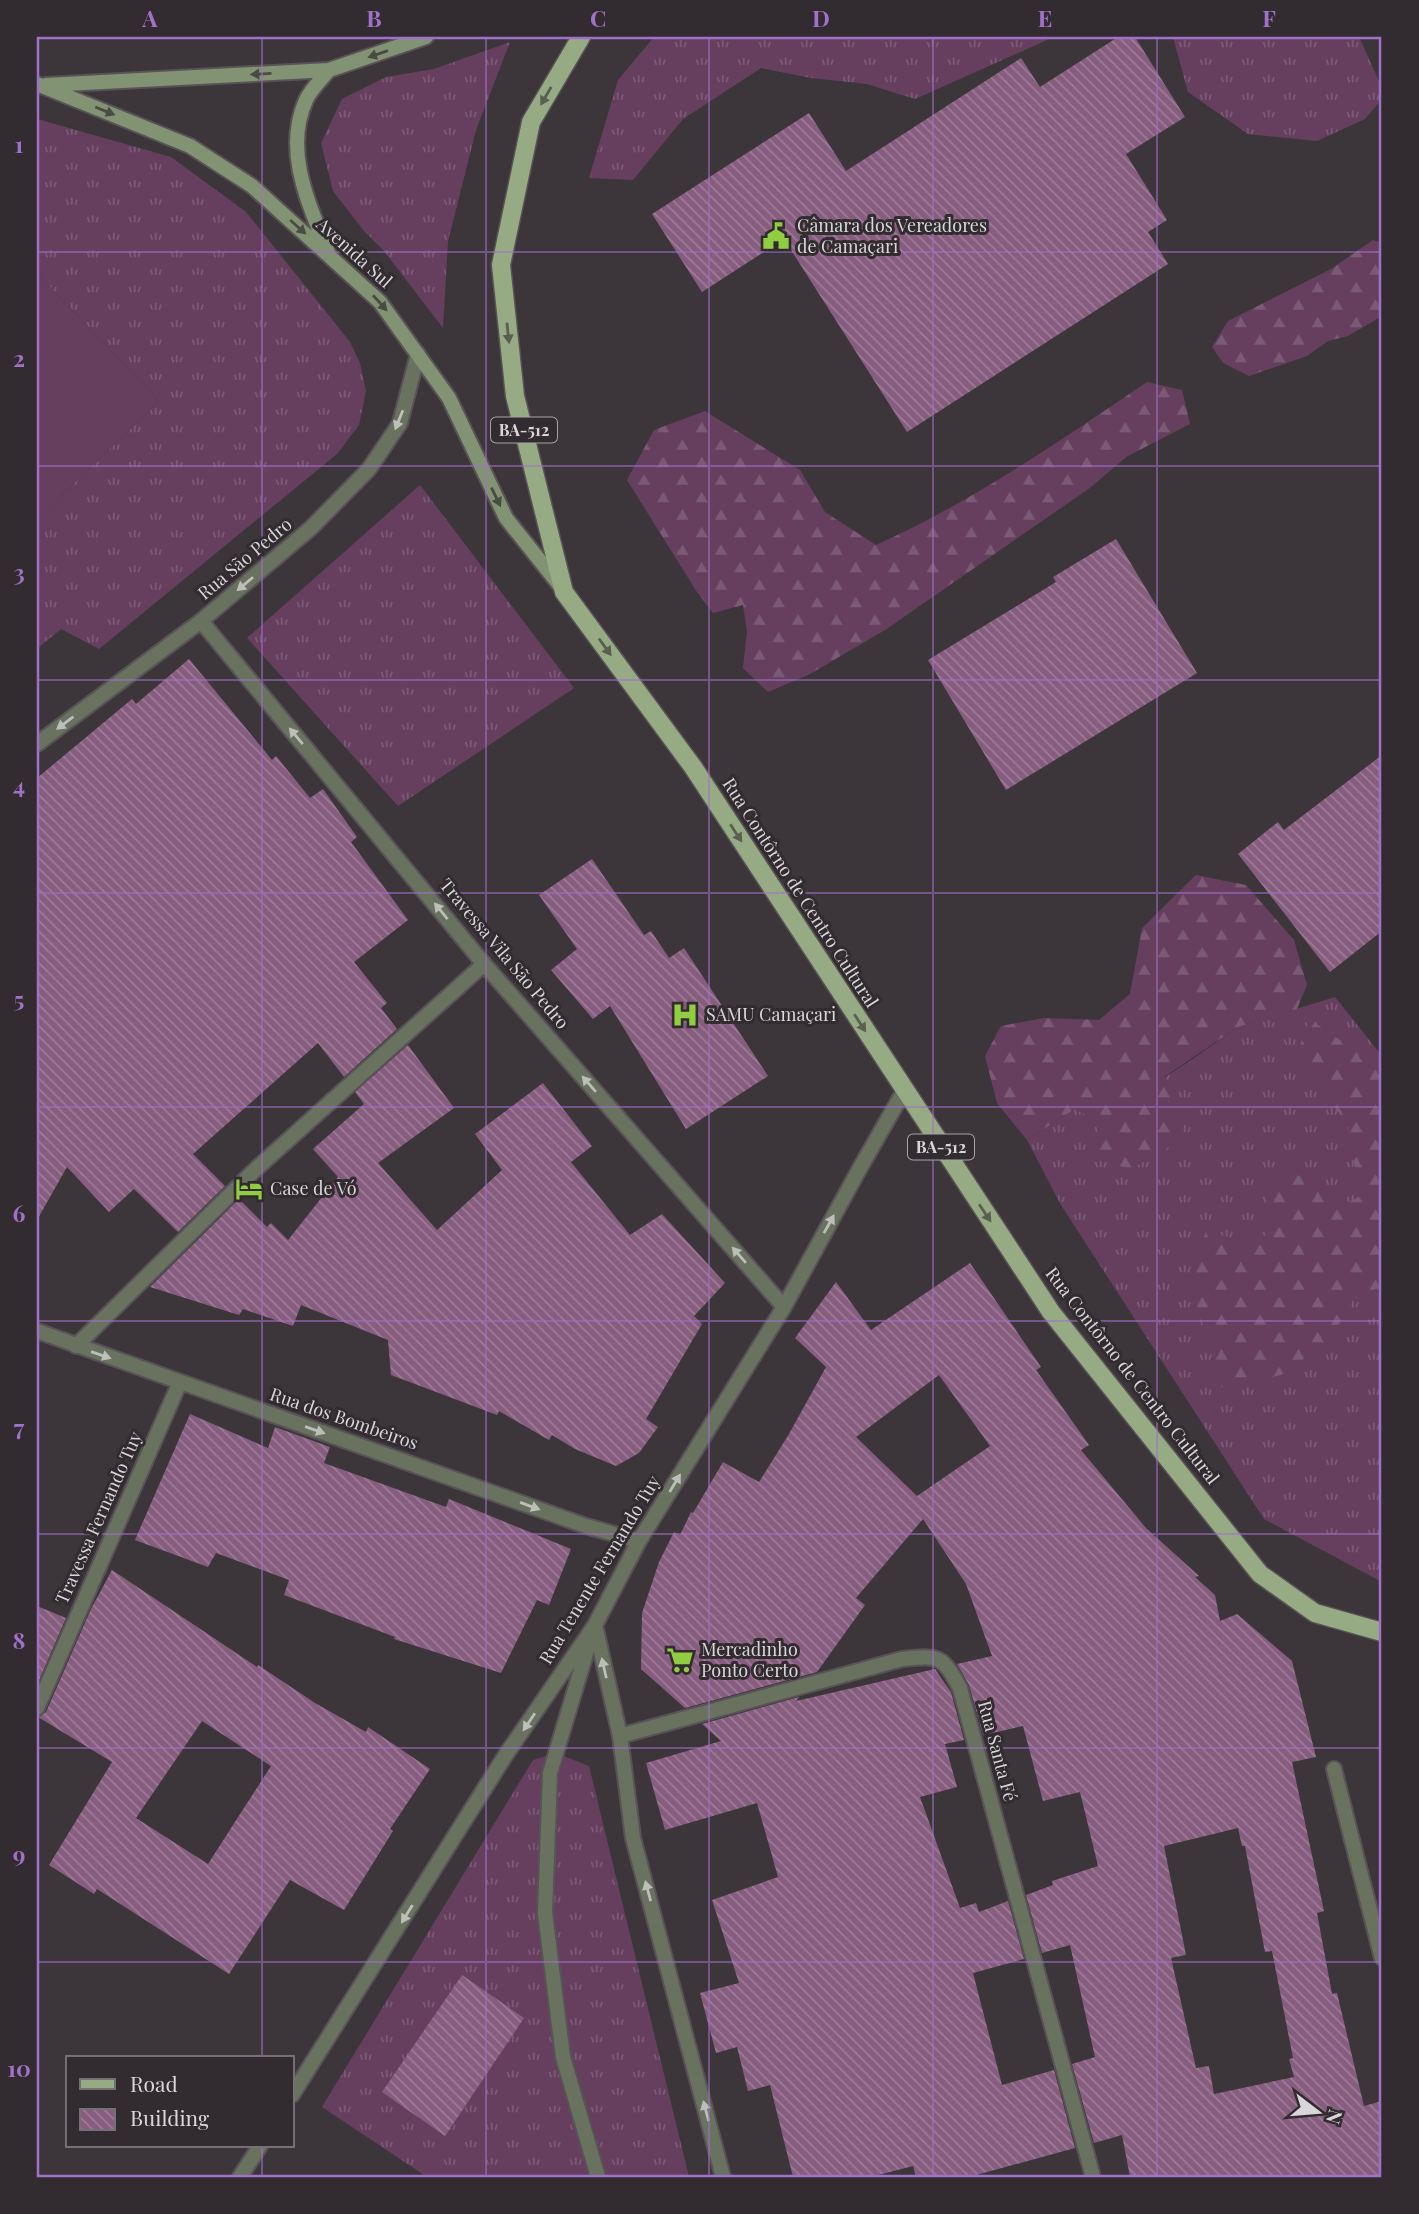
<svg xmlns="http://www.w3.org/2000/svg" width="1419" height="2214" font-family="'Playfair Display',serif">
	<defs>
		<pattern id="grass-tufts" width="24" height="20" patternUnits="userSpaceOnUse" patternTransform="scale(1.75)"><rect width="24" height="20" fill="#663f5f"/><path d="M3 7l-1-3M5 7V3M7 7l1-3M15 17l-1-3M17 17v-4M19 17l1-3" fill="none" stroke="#7b5a75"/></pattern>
		<pattern id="forest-firs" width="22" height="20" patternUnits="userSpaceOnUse" patternTransform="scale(1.75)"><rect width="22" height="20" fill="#663f5f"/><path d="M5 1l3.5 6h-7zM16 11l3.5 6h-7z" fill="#7b5a75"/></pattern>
		<pattern id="building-back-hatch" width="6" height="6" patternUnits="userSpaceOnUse" patternTransform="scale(1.75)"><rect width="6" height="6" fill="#875d7f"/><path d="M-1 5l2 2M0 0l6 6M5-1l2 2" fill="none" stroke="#9d7b96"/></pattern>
	</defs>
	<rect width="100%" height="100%" fill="#3c363b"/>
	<path fill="url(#grass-tufts)" d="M654 37H1051L1045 41 915 99 867 84 811 78 761 68 683 119 633 180 589 178 618 80Z
		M1173 37H1357L1361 41 1382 88V99L1365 119 1317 141 1248 134 1188 92Z
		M510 42 476 130 448 241 443 328 384 251 364 231 333 191 321 143 342 99 386 77 434 69Z
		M37 119 171 157 246 212 350 342 360 363 366 391 359 425 337 454 99 649 61 629 37 649V519L159 401 37 273Z
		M420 485 574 688 398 806 247 638Z
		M1335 997 1382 1056V1582L1264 1519 1061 1205 1027 1140 1075 1109 1097 1120 1187 1063 1238 1027Z
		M556 1753 589 1766 689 2177H427L322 2107 533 1760Z"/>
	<path fill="url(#forest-firs)" d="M1373 240 1382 243V316L1348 336 1328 341 1307 356 1249 376 1223 363 1212 347 1228 321 1331 269Z
		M1147 382 1182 390 1190 424 1126 457 1091 487 885 630 810 674 768 692 743 668 747 632 743 605 713 613 697 592 627 480 654 430 705 411 800 470 825 512 876 545C972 502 1060 441 1147 382Z
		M1196 875 1246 885 1294 940 1307 985 1297 1009 1238 1027 1164 1077 1185 1138 1131 1169 1098 1160 1097 1121 1075 1109 1027 1140 997 1103 985 1056 1001 1026 1044 1018 1099 1020 1130 994 1142 928Z
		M1309 1019 1368 1059 1382 1078V1286L1354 1299 1329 1341 1281 1375 1222 1387 1190 1282 1206 1231 1243 1241 1268 1235 1266 1201 1276 1168 1312 1180 1336 1207 1360 1197 1347 1124 1297 1055Z"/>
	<path fill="#663f5f" d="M37 273 159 401 37 519Z"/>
	<path fill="url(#building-back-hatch)" fill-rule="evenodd" d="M1118 37H1135L1185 117 1126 154 1167 220 1148 232 1168 264 907 432 784 239 702 292 652 214 809 113 846 171 1021 58 1040 87Z
		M1116 539 1197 673 1006 790 928 660 1056 582 1053 577Z
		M189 659 272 760 276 756 310 798 323 789 357 837 351 842 408 920 354 962 387 1003 381 1008 397 1029 344 1077 318 1043 193 1154 225 1186 178 1232 134 1189 109 1212 67 1167 37 1220V778L132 699 136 704Z
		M1382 755V931L1330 972 1238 854 1278 822 1284 830Z
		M592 859 644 935 651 931 669 958 684 948 768 1076 686 1129 610 1006 593 1019 551 970 577 949 539 895Z
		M408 1045 454 1108 378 1163 437 1230 502 1170 475 1134 543 1083 592 1146 571 1162 630 1235 662 1214 725 1283 694 1316 702 1324 646 1419 658 1427 639 1453 616 1466 575 1449 552 1435 549 1440 499 1411 497 1415 391 1375 388 1340 301 1305 293 1326 243 1309 239 1315 150 1287 239 1199 267 1227 271 1223 288 1240 338 1177 313 1149 364 1104 355 1092Z
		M970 1263 1041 1367 1036 1370 1089 1445 1081 1450 1146 1528 1199 1576 1195 1577 1215 1595 1220 1621 1237 1614 1292 1661 1316 1757 1292 1762 1324 1911 1317 1913 1332 1994 1337 1993 1364 2106 1382 2101V2177H1130L1122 2135 1094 2143 1072 2064 1095 2057 1070 1945 1042 1953 1026 1895 1053 1885 1052 1881 1098 1866 1080 1792 1043 1801 1023 1726 983 1735 969 1685 957 1664 992 1656 966 1584 923 1519 856 1598 865 1605 817 1672 685 1708 641 1669 642 1613 659 1562 674 1532 680 1535 691 1512 693 1513 723 1462 759 1482 789 1434 826 1367 795 1338 836 1282 871 1330ZM939 1375 990 1446 917 1496 856 1437ZM1238 1828 1242 1846H1245L1265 1952 1272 1951 1293 2058 1289 2059 1294 2077 1214 2094 1209 2066 1196 2068 1171 1958 1186 1955 1164 1846Z
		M190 1414 268 1448 275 1427 330 1447 324 1463 446 1507 449 1499 571 1549 549 1605 537 1600 501 1673 394 1639 395 1637 284 1595 289 1580 216 1553 208 1567 135 1540Z
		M112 1570 257 1667 258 1665 315 1703 366 1732 368 1727 430 1769 390 1829 393 1831 344 1910 290 1880 229 1974 97 1889 94 1894 49 1865 112 1762 38 1717 46 1712 91 1609ZM202 1721 271 1766 208 1864 136 1818Z
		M37 1606 66 1618 37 1685Z
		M935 1669 951 1692 964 1740 945 1744 957 1787 920 1797 960 1908 976 1903 979 1912 1008 1901 1024 1959 973 1973 1002 2085 1054 2070 1075 2148 969 2177H916L913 2166 871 2177H793L770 2085 748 2091 737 2047 716 2053 700 1993 739 1983 712 1900 778 1877 757 1803 665 1830 646 1763 721 1741 702 1724 799 1697 796 1701Z
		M462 1975 524 2018 445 2136 382 2092Z"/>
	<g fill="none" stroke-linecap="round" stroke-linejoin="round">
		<defs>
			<path id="street" d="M201 621 484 964 784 1307
				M37 744 201 621 311 528 369 469 400 423 418 354
				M37 1331 586 1526 639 1541
				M76 1346 258 1167 484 964
				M595 1625 620 1736 633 1838 723 2177
				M590 1640 550 1773 545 1913 563 2057 598 2177
				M37 1708 180 1382
				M620 1736 902 1659C939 1655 942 1655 960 1688L1093 2177
				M1334 1769 1382 1958
				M292 2095 505 1756 595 1625 639 1541 784 1307 860 1168 904 1091
				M240 2177 260 2146"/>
			<path id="secondary" d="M37 84 190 146 252 186 380 302 449 398 506 518 561 587
				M46 85 329 70 426 37
				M328 252C309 204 283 151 306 100 311 89 322 79 329 70"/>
			<path id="primary" d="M581 37 531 122 501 265 515 396 564 592 693 767 1051 1312 1260 1574 1315 1613 1382 1632"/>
		</defs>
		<use href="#street" stroke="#585357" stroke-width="18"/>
		<use href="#secondary" stroke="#585357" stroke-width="18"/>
		<use href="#primary" stroke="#585357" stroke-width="21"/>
		<use href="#street" stroke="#68725f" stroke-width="14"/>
		<use href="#secondary" stroke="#829373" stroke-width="14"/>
		<use href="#primary" stroke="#96ab83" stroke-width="18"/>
	</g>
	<defs><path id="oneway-solid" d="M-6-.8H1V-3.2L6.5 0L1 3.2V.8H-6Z" transform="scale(1.75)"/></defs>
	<g fill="#4a4b44">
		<use href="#oneway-solid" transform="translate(378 54) rotate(161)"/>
		<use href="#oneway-solid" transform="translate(261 74) rotate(177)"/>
		<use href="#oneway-solid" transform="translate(105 111) rotate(22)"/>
		<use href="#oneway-solid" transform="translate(298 227) rotate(42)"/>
		<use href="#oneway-solid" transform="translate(380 303) rotate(48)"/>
		<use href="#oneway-solid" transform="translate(496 497) rotate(64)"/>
	</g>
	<g fill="#5a5f51">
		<use href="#oneway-solid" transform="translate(546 96) rotate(120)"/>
		<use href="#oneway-solid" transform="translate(508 333) rotate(84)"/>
		<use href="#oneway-solid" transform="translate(605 647) rotate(54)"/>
		<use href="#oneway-solid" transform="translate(736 833) rotate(57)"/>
		<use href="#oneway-solid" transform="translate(860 1023) rotate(57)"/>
		<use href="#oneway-solid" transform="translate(985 1213) rotate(56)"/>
	</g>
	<g fill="#bdbdba">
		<use href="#oneway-solid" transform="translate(399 420) rotate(112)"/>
		<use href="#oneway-solid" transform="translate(245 584) rotate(140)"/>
		<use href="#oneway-solid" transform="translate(65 723) rotate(143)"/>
		<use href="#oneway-solid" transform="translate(296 736) rotate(-130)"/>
		<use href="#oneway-solid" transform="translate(441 911) rotate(-129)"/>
		<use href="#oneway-solid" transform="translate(589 1084) rotate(-131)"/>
		<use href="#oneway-solid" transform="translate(829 1224) rotate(-61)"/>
		<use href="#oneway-solid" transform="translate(739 1255) rotate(-131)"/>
		<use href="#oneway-solid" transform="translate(101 1355) rotate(19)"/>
		<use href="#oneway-solid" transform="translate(315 1430) rotate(19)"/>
		<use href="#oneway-solid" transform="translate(675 1483) rotate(-59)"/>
		<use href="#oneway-solid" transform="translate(530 1506) rotate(20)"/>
		<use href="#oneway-solid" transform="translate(604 1668) rotate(-103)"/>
		<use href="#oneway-solid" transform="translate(529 1722) rotate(124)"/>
		<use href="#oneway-solid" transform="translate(648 1891) rotate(-105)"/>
		<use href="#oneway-solid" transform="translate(407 1914) rotate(122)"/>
		<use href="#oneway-solid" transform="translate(706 2111) rotate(-105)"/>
	</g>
	<path fill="none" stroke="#a170c9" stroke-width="2" stroke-opacity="0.55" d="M262 37V2058M486 37V2177M709 37V2177M933 37V2177M1157 37V2177M37 252H1382M37 466H1382M37 680H1382M37 893H1382M37 1107H1382M37 1321H1382M37 1534H1382M37 1748H1382M37 1962H1382M262 2146V2177"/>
	<defs>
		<symbol id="civic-bare" viewBox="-9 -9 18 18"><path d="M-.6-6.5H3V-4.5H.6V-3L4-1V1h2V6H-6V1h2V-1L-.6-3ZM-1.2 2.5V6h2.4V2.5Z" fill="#90cd40" stroke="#322c30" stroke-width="2.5" paint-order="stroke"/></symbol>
		<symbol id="hospital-bare" viewBox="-9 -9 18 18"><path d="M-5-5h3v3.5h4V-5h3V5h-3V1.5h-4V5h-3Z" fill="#90cd40" stroke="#322c30" stroke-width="2.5" paint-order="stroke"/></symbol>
		<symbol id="hotel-bare" viewBox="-9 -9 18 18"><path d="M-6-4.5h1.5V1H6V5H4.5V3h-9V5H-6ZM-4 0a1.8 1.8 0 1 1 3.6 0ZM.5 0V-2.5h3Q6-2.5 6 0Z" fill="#90cd40" stroke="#322c30" stroke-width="2.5" paint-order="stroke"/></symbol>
		<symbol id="supermarket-bare" viewBox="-9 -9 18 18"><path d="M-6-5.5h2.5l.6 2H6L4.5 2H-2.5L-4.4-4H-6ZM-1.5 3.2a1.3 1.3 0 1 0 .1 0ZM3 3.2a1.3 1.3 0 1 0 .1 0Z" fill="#90cd40" stroke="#322c30" stroke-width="2.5" paint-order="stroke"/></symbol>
	</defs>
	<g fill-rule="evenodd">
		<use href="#civic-bare" x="757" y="217" width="38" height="38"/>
		<use href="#hospital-bare" x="666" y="996" width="38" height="38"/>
		<use href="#hotel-bare" x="230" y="1170" width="38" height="38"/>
		<use href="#supermarket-bare" x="661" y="1641" width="38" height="38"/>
	</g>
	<g text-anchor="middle" stroke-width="6" stroke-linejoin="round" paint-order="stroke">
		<g fill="#322c30" stroke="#a7a3a6" stroke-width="2">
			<rect x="491" y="417.5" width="66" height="25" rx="5"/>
			<rect x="908" y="1134.5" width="66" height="25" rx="5"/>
		</g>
		<g font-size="16" font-weight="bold" fill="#d9d6d9">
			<text x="524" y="436">BA-512</text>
			<text x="941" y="1153">BA-512</text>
		</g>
		<g font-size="18" fill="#d9d6d9" stroke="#322c30" text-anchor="start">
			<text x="797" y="232">Câmara dos Vereadores<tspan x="797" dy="21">de Camaçari</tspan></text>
			<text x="706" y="1021">SAMU Camaçari</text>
			<text x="270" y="1195">Case de Vó</text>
			<text x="701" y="1656">Mercadinho<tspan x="701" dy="21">Ponto Certo</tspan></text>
		</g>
		<g font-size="18" fill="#d9d6d9" stroke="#322c30">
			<text transform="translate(354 253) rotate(42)" y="6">Avenida Sul</text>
			<text transform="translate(245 559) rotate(-40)" y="6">Rua São Pedro</text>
			<text transform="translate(800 893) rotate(57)" y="6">Rua Contôrno de Centro Cultural</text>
			<text transform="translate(504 954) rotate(50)" y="6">Travessa Vila São Pedro</text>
			<text transform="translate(1132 1376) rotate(52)" y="6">Rua Contôrno de Centro Cultural</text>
			<text transform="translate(344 1419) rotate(19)" y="6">Rua dos Bombeiros</text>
			<text transform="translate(99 1518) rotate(-66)" y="6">Travessa Fernando Tuy</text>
			<text transform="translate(600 1570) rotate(-59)" y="6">Rua Tenente Fernando Tuy</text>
			<text transform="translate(997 1751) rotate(75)" y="6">Rua Santa Fé</text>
		</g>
	</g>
	<rect width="1419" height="2214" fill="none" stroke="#322c30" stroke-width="77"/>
	<rect x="66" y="2056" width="228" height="91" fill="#322c30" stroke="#757074" stroke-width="2"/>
	<rect x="80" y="2079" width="35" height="10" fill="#96ab83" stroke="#757074" stroke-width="2"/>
	<text x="130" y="2092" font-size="21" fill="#d9d6d9">Road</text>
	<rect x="80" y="2109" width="35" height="21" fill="url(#building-back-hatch)" stroke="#757074" stroke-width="2"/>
	<text x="130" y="2126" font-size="21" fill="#d9d6d9">Building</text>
	<g transform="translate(1318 2112) rotate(106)" stroke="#322c30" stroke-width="5" paint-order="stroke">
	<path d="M0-5L12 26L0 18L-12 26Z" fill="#d9d6d9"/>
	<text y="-10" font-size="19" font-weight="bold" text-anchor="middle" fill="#d9d6d9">N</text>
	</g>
	<rect x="38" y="38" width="1342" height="2138" fill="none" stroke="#a170c9" stroke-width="2.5"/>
	<g font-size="23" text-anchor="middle" font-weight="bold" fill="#a170c9">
		<text x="150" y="27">A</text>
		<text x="374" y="27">B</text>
		<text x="598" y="27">C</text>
		<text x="821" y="27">D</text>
		<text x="1045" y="27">E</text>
		<text x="1269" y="27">F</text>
		<text x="19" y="153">1</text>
		<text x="19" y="367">2</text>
		<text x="19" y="581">3</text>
		<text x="19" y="794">4</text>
		<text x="19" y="1008">5</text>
		<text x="19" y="1222">6</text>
		<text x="19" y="1436">7</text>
		<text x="19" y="1649">8</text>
		<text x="19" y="1863">9</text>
		<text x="19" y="2077">10</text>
	</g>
</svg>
